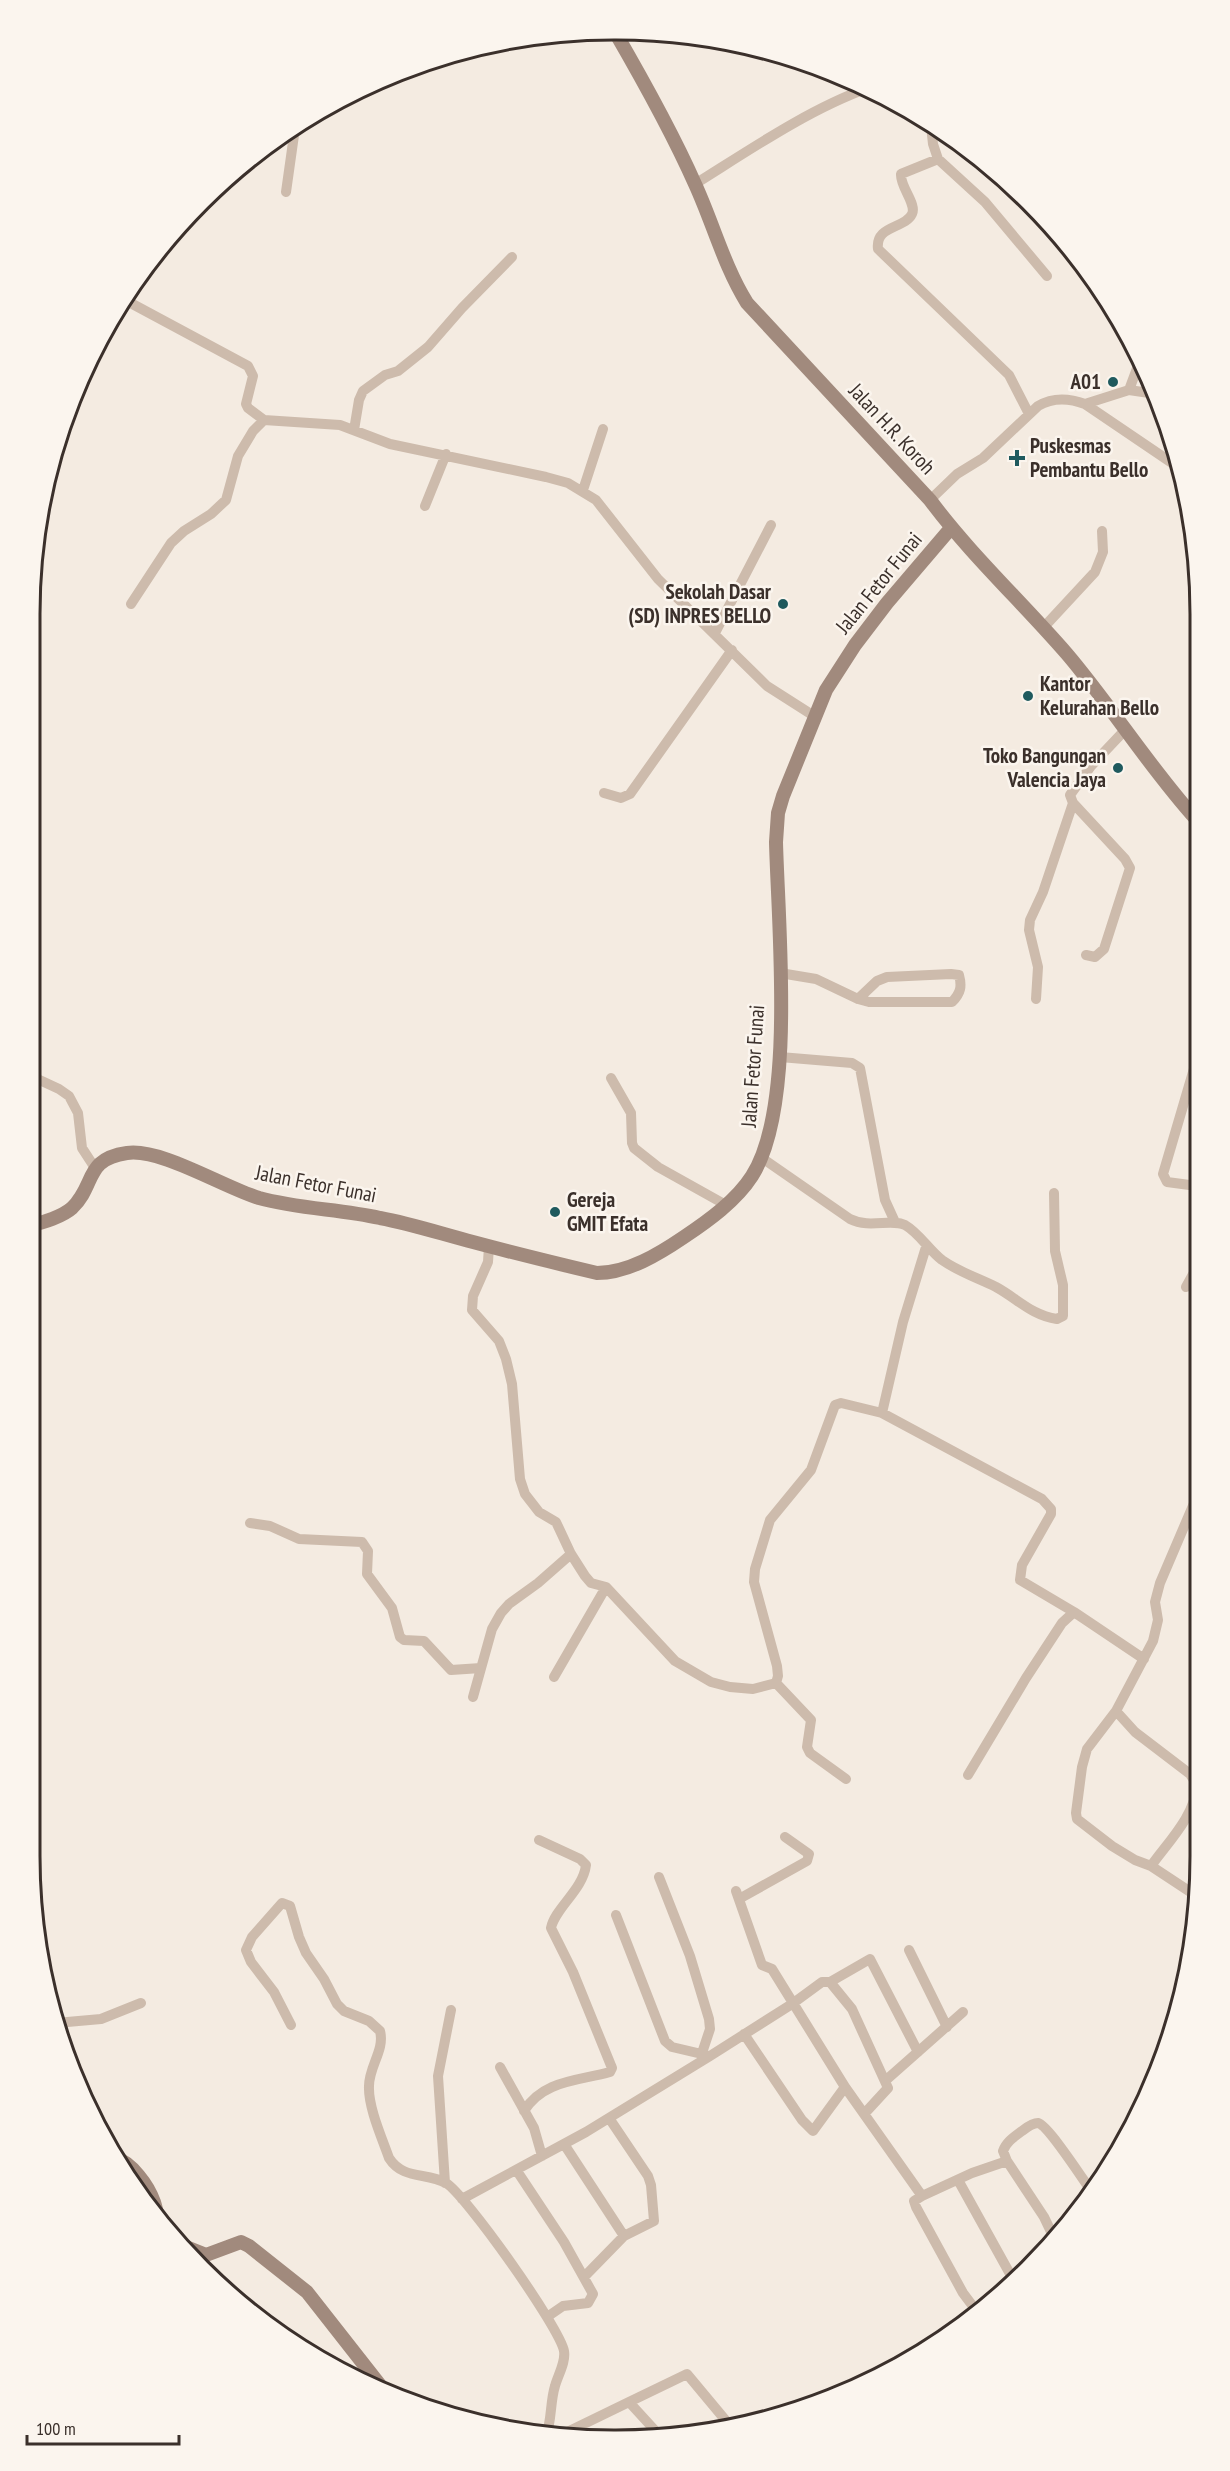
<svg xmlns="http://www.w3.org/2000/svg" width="1230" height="2471" font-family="'PT Sans Narrow',sans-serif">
	<rect width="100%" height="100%" fill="#f4ebe1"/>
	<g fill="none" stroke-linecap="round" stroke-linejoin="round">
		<path stroke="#cdbbac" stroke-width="10" d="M931 126 933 144 938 159 985 202 1047 276
			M938 159 901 174C900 187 917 204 912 214 905 229 875 225 878 249L1009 375 1029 414
			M695 184C748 151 809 109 868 88
			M286 192 295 128
			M125 300 248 366 253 376 246 404 248 408 264 420
			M1129 390 1139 363
			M1085 404 1129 390 1156 394
			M354 430 359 400 363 391 385 375 398 371 428 347 462 308 512 257
			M583 490 603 429
			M930 500 957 474 983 458 1038 406C1053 397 1069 398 1085 404L1175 465
			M425 506 446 454
			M131 604 171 543 184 531 211 514 226 500 238 456 253 431 264 420 340 425 390 444 546 477 568 483 596 500 658 579 767 686 814 716
			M1044 627 1095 572 1103 552 1102 531
			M715 633 771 525
			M604 793 621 798 630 794 732 650
			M1185 807 1196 802
			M1086 955 1095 957 1104 949 1130 868 1125 859 1073 803 1070 795 1091 766 1125 730
			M780 973 816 979 858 999 869 1002H952C961 993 962 986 959 975L951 974 887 977 877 981 858 999
			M1036 999 1038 967 1029 930 1030 920 1043 892 1073 803
			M780 1057 852 1063 860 1068 885 1200 895 1222
			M1196 1062 1163 1174 1167 1182 1197 1186
			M31 1076 59 1089 69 1096 78 1113 82 1148 95 1168
			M611 1078 631 1113 632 1143 634 1148 658 1167 726 1205
			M762 1158 850 1219C870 1229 891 1218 905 1225 919 1233 929 1250 942 1260 959 1272 978 1278 996 1287 1018 1299 1031 1315 1057 1319L1063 1316V1285L1055 1251 1054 1193
			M489 1246 488 1262 473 1296 472 1310 499 1341 506 1359 512 1384 520 1479 525 1494 539 1512 556 1522 571 1554 585 1576 591 1583 606 1587 675 1661 711 1682 730 1687 753 1689 776 1683 778 1676 777 1666 754 1582 755 1569 770 1520 811 1470 835 1405 841 1403 882 1413 1042 1499 1051 1509V1514L1022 1565 1020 1580 1074 1612 1144 1659
			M1186 1287 1197 1267
			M882 1413 903 1322 926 1247
			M1198 1494 1160 1583 1155 1602 1158 1620 1153 1641 1116 1711 1087 1749 1082 1767 1076 1813 1077 1819 1112 1846 1135 1860 1151 1866 1198 1897
			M250 1523 270 1526 299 1539 362 1542 368 1551 367 1574 392 1608 400 1637 404 1640 424 1641 451 1670 481 1668
			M554 1677 606 1587
			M776 1683 811 1720 807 1747 810 1753 846 1779
			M473 1697 492 1629 501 1613 509 1604 538 1583 571 1554
			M1116 1711 1135 1732 1190 1774 1197 1785C1195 1816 1168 1842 1151 1866
			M968 1775 1026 1678 1062 1623 1074 1612
			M659 1877 690 1956 709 2019 710 2029 702 2053
			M736 1891 762 1965 772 1969 845 2087 922 2196 972 2173 1007 2161 1044 2217 1054 2238
			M739 1899 807 1861 809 1854 785 1837
			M616 1915 665 2041 672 2047 706 2055
			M909 1950 947 2027
			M830 1982 870 1959 918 2052
			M56 2023 101 2019 141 2003
			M291 2025 274 1992 251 1962 246 1950 252 1937 282 1903 290 1906 299 1937 306 1953 324 1979 337 2004 344 2011 369 2021 380 2031C385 2050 369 2066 369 2086 368 2107 382 2138 389 2158 403 2180 426 2172 446 2183 466 2195 560 2328 564 2351 566 2362 558 2375 555 2386 550 2402 552 2420 546 2436
			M744 2034 802 2120 813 2131 845 2087
			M500 2067 534 2128 542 2156
			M885 2081 963 2012
			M524 2111C543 2080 578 2081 610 2072L612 2068 573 1972 551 1928C555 1908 583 1890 586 1865L580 1859 539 1840
			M564 2144 624 2236
			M1007 2161 1003 2151C1006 2142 1014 2137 1022 2131 1026 2128 1032 2123 1038 2123 1048 2125 1084 2181 1092 2192
			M517 2171 564 2242 593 2294 588 2303 563 2306 547 2317
			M958 2180 1014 2281
			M445 2183 438 2076 451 2010
			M922 2196 914 2201 916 2207 963 2293 972 2305 980 2309
			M462 2199 586 2132 710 2056 792 2004 822 1982H830L852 2009 888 2088 865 2113
			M585 2276 624 2236 654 2221 651 2185 648 2176 609 2118
			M629 2402 687 2374 732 2428
			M557 2437 629 2402 661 2437"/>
		<path stroke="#a18a7d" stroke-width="14" d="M615 32C644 82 672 132 695 184 713 223 724 266 747 303L930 500C971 555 1022 602 1067 654 1112 707 1149 767 1196 819
			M31 1225C43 1223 63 1216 72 1208 96 1185 84 1159 127 1153 161 1148 223 1187 259 1198 299 1209 340 1209 380 1218 412 1224 442 1234 473 1242 514 1253 555 1263 597 1273 628 1273 659 1254 684 1237 708 1221 736 1201 752 1176 796 1107 778 926 776 842L778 813 783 796 826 690 855 645 887 603 951 528
			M114 2157C132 2163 148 2185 154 2202 156 2208 157 2215 159 2220
			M181 2245 206 2255 241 2242 249 2246 307 2292 387 2394"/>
	</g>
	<g fill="#1f5a5e" stroke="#fbf5ee" stroke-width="2">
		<circle cx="1113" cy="382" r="6"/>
		<path d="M1014 449h6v6h6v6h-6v6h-6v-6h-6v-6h6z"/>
		<circle cx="783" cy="604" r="6"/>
		<circle cx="1028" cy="696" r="6"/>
		<circle cx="1118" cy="768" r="6"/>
		<circle cx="555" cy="1212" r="6"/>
	</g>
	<g text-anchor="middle" stroke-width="5" stroke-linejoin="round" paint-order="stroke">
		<g font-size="21" font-weight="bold" fill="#3b302b" stroke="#fbf5ee" text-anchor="end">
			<text x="1101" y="389">A01</text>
			<text x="1030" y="453" text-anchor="start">Puskesmas<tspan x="1030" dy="24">Pembantu Bello</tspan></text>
			<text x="771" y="599">Sekolah Dasar<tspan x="771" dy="24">(SD) INPRES BELLO</tspan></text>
			<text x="1040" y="691" text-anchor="start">Kantor<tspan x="1040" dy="24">Kelurahan Bello</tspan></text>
			<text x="1106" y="763">Toko Bangungan<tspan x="1106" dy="24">Valencia Jaya</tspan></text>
			<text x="567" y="1207" text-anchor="start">Gereja<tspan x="567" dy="24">GMIT Efata</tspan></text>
		</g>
		<g font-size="21" fill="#3b302b" stroke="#fbf5ee">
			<text transform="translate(892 429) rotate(47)" y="7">Jalan H.R. Koroh</text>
			<text transform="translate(879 583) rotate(-51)" y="7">Jalan Fetor Funai</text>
			<text transform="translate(753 1066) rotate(-86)" y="7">Jalan Fetor Funai</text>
			<text transform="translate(316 1184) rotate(11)" y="7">Jalan Fetor Funai</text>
		</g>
	</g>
	<path d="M0 0H1230V2471H0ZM614 40H616A574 574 0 0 1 1190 614V1856A574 574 0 0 1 616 2430H614A574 574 0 0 1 40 1856V614A574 574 0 0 1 614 40Z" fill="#fbf5ee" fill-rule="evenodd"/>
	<path fill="none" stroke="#3b302b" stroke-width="3" d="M614 40H616A574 574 0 0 1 1190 614V1856A574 574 0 0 1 616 2430H614A574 574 0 0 1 40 1856V614A574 574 0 0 1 614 40Z"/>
	<path d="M27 2435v9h152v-9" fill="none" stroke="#3b302b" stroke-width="3"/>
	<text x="36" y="2435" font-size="18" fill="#3b302b" stroke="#fbf5ee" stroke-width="4.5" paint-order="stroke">100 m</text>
</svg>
